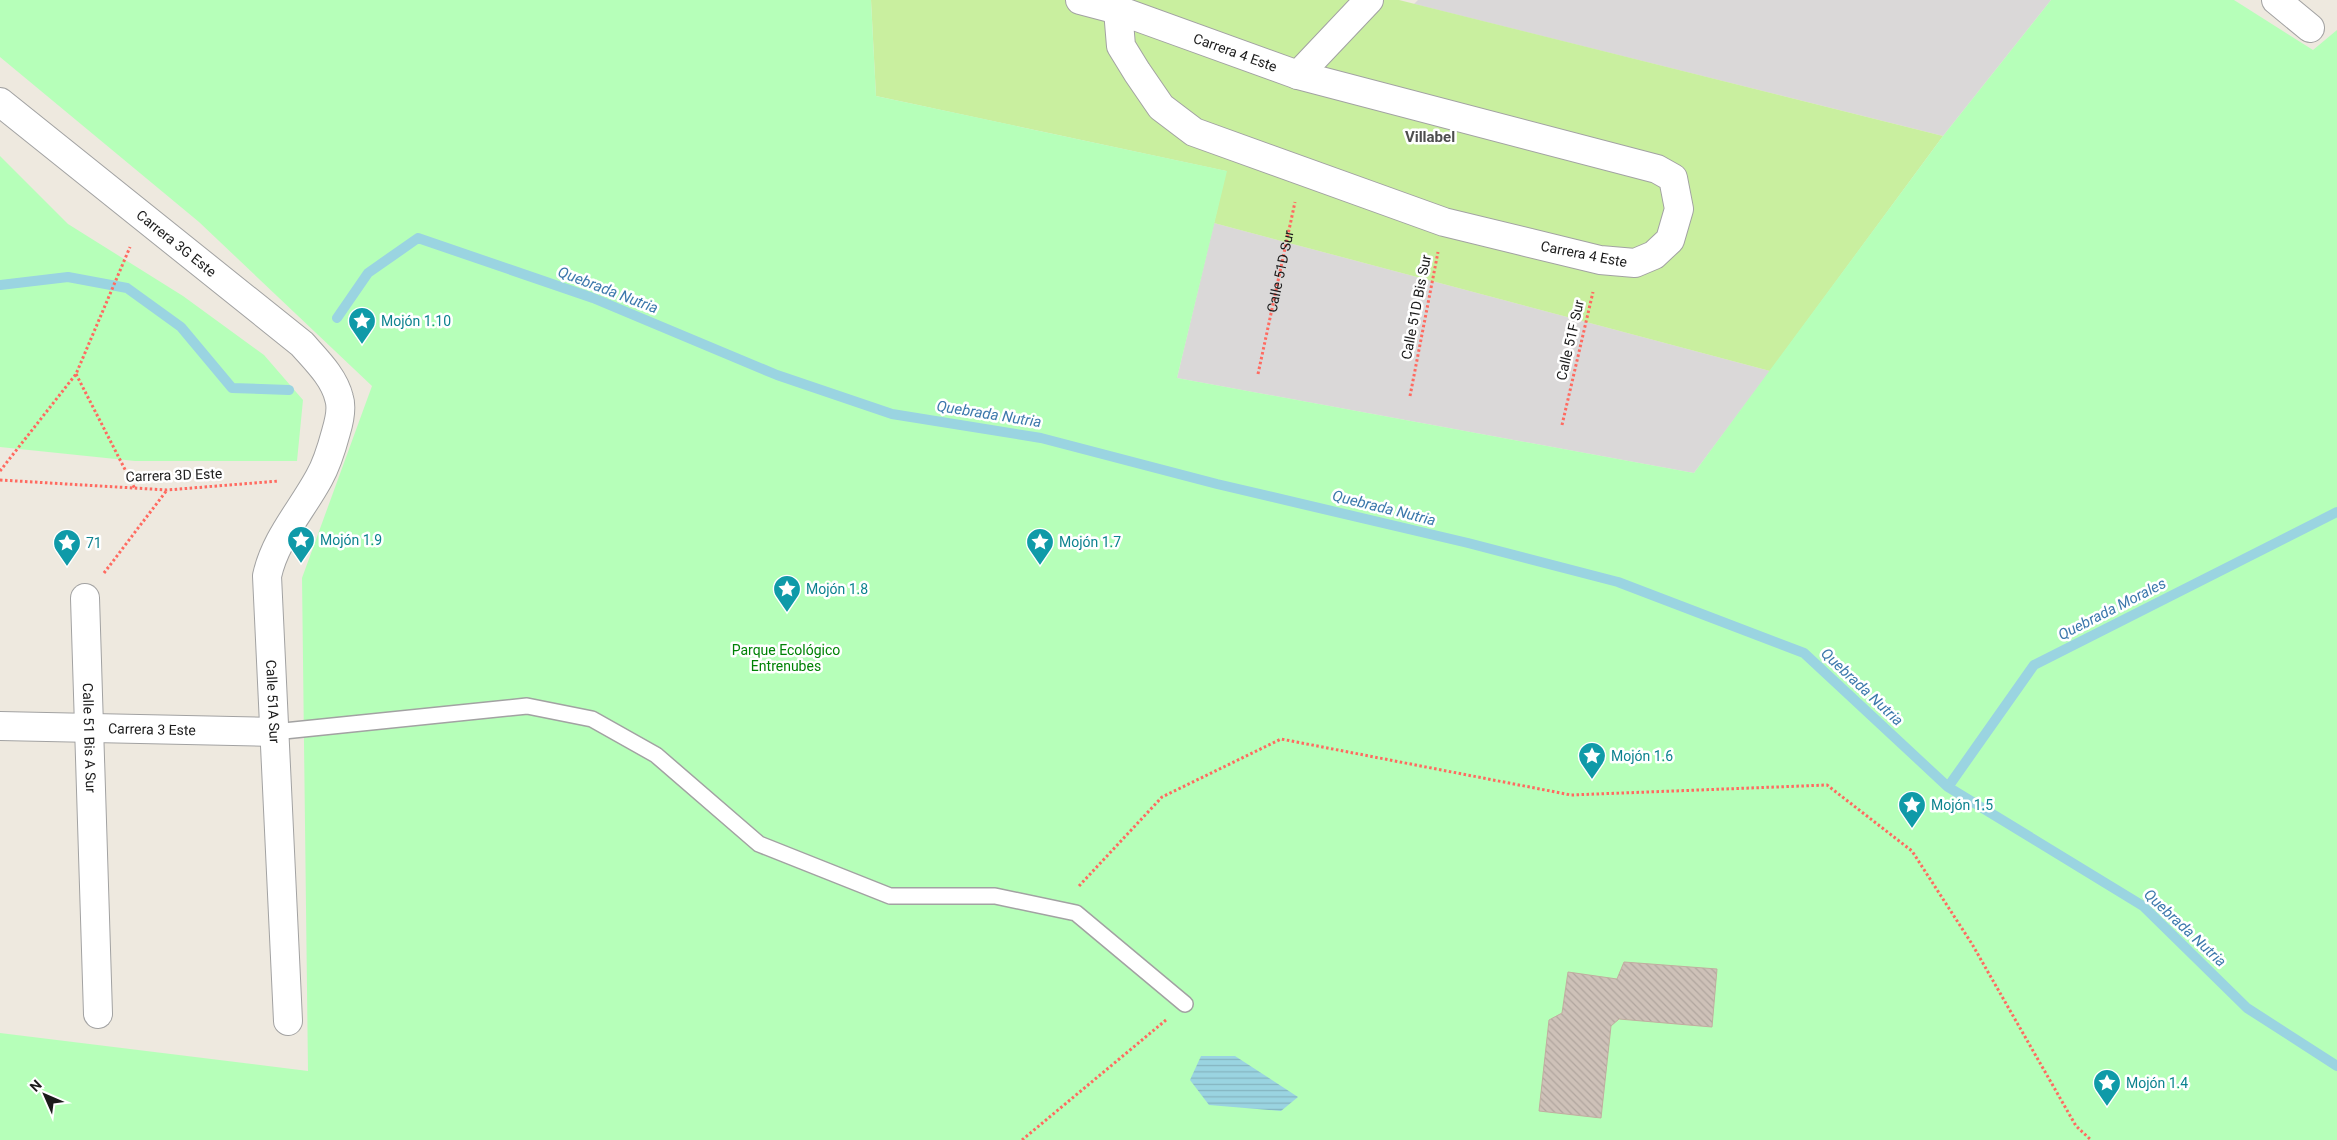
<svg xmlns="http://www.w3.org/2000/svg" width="2337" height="1140" font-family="Roboto,sans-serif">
	<defs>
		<pattern id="water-rules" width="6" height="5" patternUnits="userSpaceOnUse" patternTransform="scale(1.25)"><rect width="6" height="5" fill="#9ad4e1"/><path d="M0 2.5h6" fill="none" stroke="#84b5c0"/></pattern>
		<pattern id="building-back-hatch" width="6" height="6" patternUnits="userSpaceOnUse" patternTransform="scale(1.25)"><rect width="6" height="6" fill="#cec1b8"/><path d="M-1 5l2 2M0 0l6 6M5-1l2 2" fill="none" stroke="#b0a59e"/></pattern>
	</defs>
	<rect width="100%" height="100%" fill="#eee9df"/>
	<path fill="#dad8d8" d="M1418 0H2051L1943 136 1414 4Z
		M1214 223 1770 371 1694 473 1177 378Z"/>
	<path fill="#c9ef9f" d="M871 0H1399L1943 136 1770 371 1214 223 1226 171 876 96Z"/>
	<path fill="#b6ffb9" d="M0 0H871L876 96 1227 171 1177 378 1694 473 1943 136 2051 0H2234L2313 50 2337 30V1140H0V1033L308 1071 302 578 372 386 199 222 0 57Z
		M0 156 68 224 183 296 264 355 303 400 297 461H135L0 447Z"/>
	<path fill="url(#water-rules)" d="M1201 1056H1235L1298 1097 1281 1111 1209 1105 1190 1080Z"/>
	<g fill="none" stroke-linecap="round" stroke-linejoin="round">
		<path stroke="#9ad4e1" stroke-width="10" d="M0 285 68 277 127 288 181 327 232 388 289 390
			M337 318 368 273 418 238 593 298 777 375 892 414 1041 438 1217 484 1468 543 1618 582 1804 653 1948 787 2143 906 2247 1008 2337 1066
			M1948 787 2034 665 2337 512"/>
	</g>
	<path fill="url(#building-back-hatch)" stroke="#c1aea0" d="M1624 962 1717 969 1712 1027 1619 1019 1611 1026 1601 1118 1539 1111 1549 1020 1562 1013 1568 972 1617 979Z"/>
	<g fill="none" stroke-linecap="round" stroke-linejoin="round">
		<defs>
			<path id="service" d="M274 732 527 706 592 719 656 755 759 844 890 896H995L1076 913 1185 1004"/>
			<g id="minor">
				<path id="s2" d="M1080 0 1118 10 1298 75 1657 169 1673 178 1679 209 1670 240 1654 255 1635 263 1600 260 1444 222 1194 132 1161 107 1137 72 1121 46 1118 10"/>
				<path d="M2276 0 2310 28"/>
				<path d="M1298 75 1369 0"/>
				<path id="s3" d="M0 102 302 344C316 360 334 377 339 398 342 407 339 422 336 432 332 447 327 464 319 478 301 511 275 539 267 576L288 1021"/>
				<path id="s4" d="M85 598 98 1014"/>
				<path id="s5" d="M0 726 274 732"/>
			</g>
		</defs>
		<use href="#service" stroke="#a2a2a2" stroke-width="18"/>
		<use href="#minor" stroke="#a2a2a2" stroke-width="30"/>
		<g stroke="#ff6a60" stroke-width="3" stroke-dasharray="2.5 2.5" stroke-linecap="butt">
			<path d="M76 374 135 489"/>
			<path id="s1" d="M1258 374 1295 202"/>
			<path d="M1410 396 1438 252"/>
			<path d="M1562 425 1593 292"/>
			<path d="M0 471 76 374 130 247"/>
			<path d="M0 480 167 490 279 481"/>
			<path d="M104 573 167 490"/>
			<path d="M1079 886 1162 797 1281 739 1571 795 1827 785 1912 851 1972 944 2076 1126 2091 1140"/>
			<path d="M1022 1140 1166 1020"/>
		</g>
		<use href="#service" stroke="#fff" stroke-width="15"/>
		<use href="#minor" stroke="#fff" stroke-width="28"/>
	</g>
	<defs>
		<symbol id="sight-pin" viewBox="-11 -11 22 30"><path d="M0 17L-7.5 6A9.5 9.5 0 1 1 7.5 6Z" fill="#0f9aa8" stroke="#fff"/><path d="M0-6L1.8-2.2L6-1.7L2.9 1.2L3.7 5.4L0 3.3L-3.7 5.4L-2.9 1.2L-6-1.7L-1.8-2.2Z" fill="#fff"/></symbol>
	</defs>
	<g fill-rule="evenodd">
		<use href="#sight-pin" x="346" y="305" width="32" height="43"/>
		<use href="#sight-pin" x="285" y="524" width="32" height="43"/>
		<use href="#sight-pin" x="1024" y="526" width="32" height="43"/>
		<use href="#sight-pin" x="51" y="527" width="32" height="43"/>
		<use href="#sight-pin" x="771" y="573" width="32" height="43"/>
		<use href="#sight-pin" x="1576" y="740" width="32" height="43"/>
		<use href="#sight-pin" x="1896" y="789" width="32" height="43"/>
		<use href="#sight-pin" x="2091" y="1067" width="32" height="43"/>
	</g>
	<g text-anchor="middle" stroke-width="5" stroke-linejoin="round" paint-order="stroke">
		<g font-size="14" fill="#1b1b1b" stroke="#fff">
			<text dy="5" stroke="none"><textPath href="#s2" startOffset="164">Carrera 4 Este</textPath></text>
			<text dy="5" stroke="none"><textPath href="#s3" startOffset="226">Carrera 3G Este</textPath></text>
			<text transform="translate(1584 254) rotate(11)" y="5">Carrera 4 Este</text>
			<text dy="5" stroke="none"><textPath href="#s1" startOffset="105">Calle 51D Sur</textPath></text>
			<text transform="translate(1416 307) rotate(-79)" y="5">Calle 51D Bis Sur</text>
			<text transform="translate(1570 340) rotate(-77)" y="5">Calle 51F Sur</text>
			<text transform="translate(174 475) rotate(-2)" y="5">Carrera 3D Este</text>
			<text dy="5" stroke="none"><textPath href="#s3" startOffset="774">Calle 51A Sur</textPath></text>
			<text dy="5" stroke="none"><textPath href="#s5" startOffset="152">Carrera 3 Este</textPath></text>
			<text dy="5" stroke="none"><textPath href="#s4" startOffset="140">Calle 51 Bis A Sur</textPath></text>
		</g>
		<g font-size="14" fill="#0d838f" stroke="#fff" text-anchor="start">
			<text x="381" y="326">Mojón 1.10</text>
			<text x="320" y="545">Mojón 1.9</text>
			<text x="1059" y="547">Mojón 1.7</text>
			<text x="86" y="548">71</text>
			<text x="806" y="594">Mojón 1.8</text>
			<text x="1611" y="761">Mojón 1.6</text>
			<text x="1931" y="810">Mojón 1.5</text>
			<text x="2126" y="1088">Mojón 1.4</text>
		</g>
		<g font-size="14" fill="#008306" stroke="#fff">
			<text x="786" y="655">Parque Ecológico<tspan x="786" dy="16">Entrenubes</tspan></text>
		</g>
		<g font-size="15" font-weight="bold" fill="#4e4e4e" stroke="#fff">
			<text x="1430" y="142">Villabel</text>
		</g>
		<g font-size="15" font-style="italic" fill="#3d79ac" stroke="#fff">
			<text transform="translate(608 290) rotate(21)" y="5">Quebrada Nutria</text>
			<text transform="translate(989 414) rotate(9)" y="5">Quebrada Nutria</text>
			<text transform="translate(1384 508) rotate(14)" y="5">Quebrada Nutria</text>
			<text transform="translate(2112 609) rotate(-27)" y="5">Quebrada Morales</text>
			<text transform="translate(1862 687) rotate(43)" y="5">Quebrada Nutria</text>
			<text transform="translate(2185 928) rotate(43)" y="5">Quebrada Nutria</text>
		</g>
	</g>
	<g transform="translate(45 1095) rotate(315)" stroke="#ffffff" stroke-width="4" paint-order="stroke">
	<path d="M0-4L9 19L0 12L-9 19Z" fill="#1b1b1b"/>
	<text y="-8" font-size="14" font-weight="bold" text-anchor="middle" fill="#1b1b1b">N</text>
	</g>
</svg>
